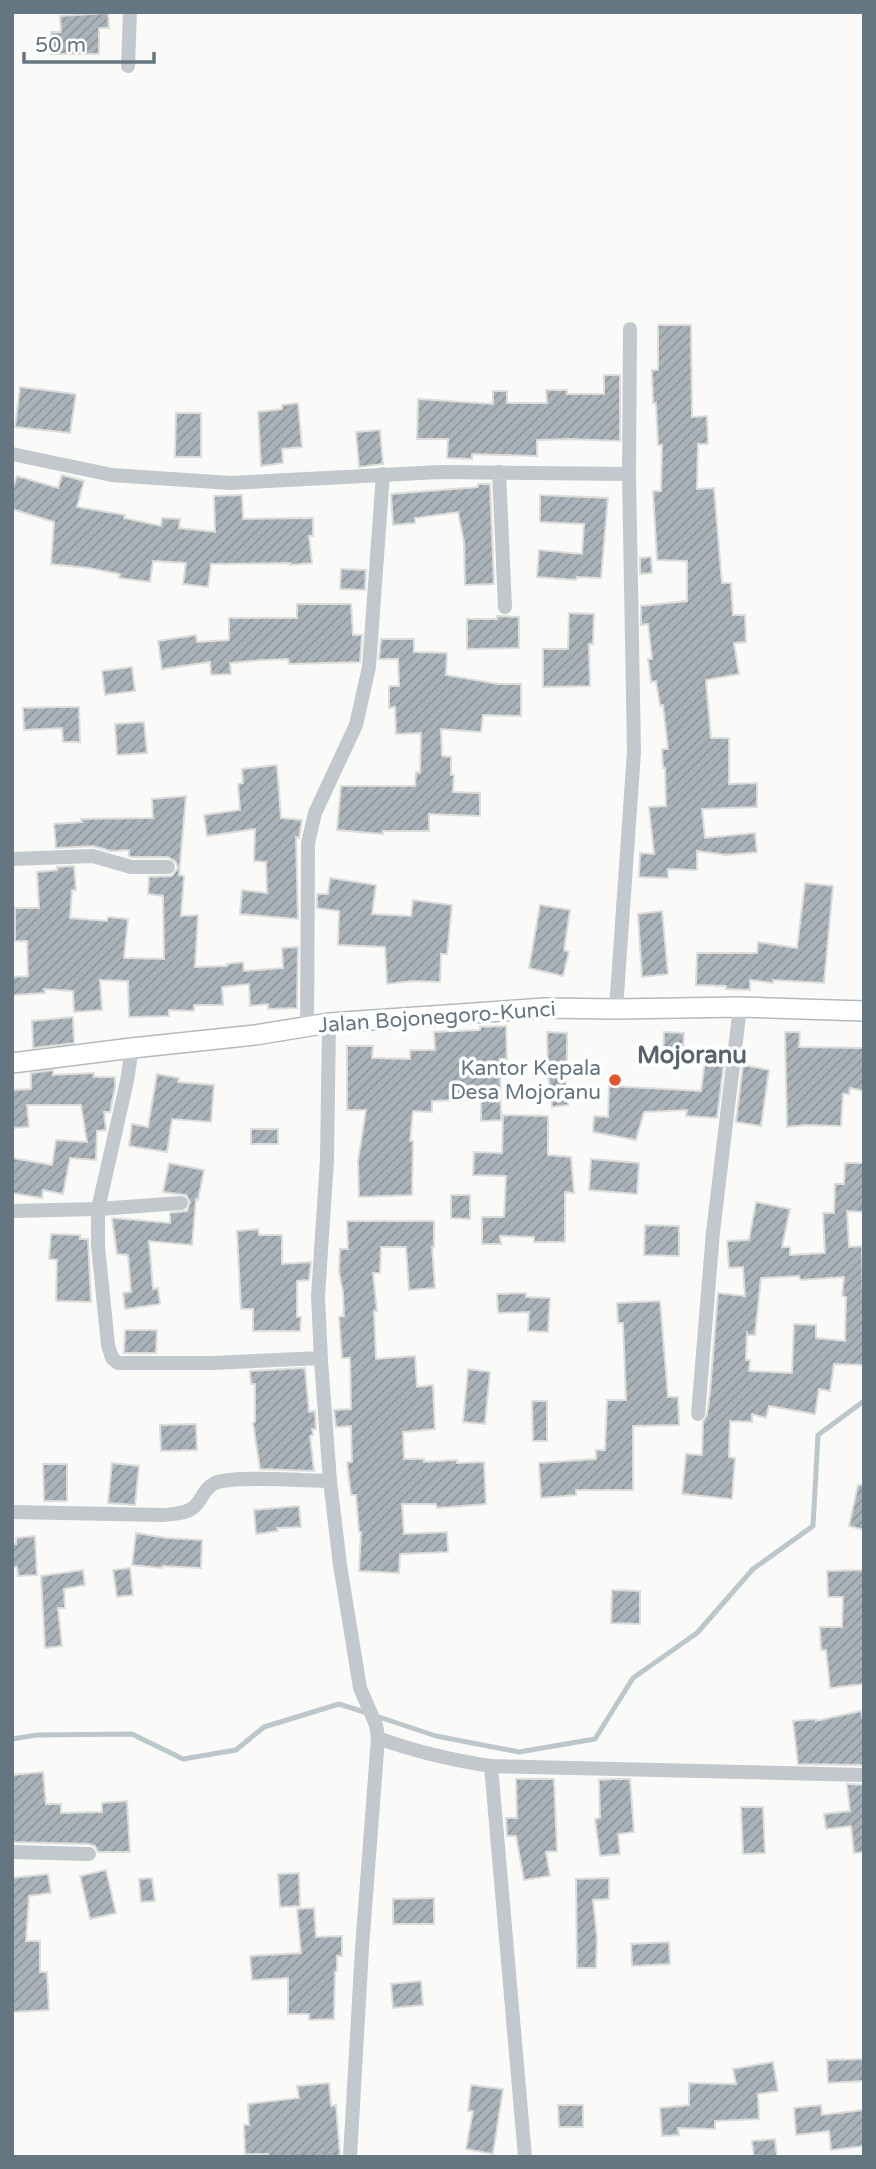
<svg xmlns="http://www.w3.org/2000/svg" width="876" height="2169" font-family="'Varela Round',sans-serif">
	<defs>
		<pattern id="building-hatch" width="6" height="6" patternUnits="userSpaceOnUse" patternTransform="scale(1.75)"><rect width="6" height="6" fill="#aab3b9"/><path d="M-1 1l2-2M0 6l6-6M5 7l2-2" fill="none" stroke="#8e969c"/></pattern>
	</defs>
	<rect width="100%" height="100%" fill="#fafaf8"/>
	<g fill="none" stroke-linecap="round" stroke-linejoin="round">
		<path stroke="#bbc7cb" stroke-width="5" d="M376 1716 436 1736 519 1752 595 1739 633 1678 697 1633 753 1569 813 1526 818 1435 864 1401
			M12 1739 37 1735 132 1734 183 1759 236 1750 264 1727 339 1704 367 1713"/>
	</g>
	<path fill="url(#building-hatch)" stroke="#dcdcda" stroke-width="2" fill-rule="evenodd" d="M108 13 109 28H99V54H51V32H61L60 16Z
		M658 325H691L692 417 707 416 708 444H698L697 489 714 488 722 583H731L733 615H745L746 642 734 643 739 674 706 680 711 738H729V784L757 783V807L702 809 705 838 755 833 757 852 727 855 697 851V870L668 869V878L639 877 640 853 654 854 649 807 666 806 665 768H663L662 749H668L663 705 660 706 656 681 651 682 648 659H652L648 624 641 625V606L687 601V561L657 560 653 491H661L662 445H658L656 403H653L652 370H658Z
		M604 375H620V441L570 439 537 440V456L472 454V459L447 458 448 439H417L418 399 493 404V391H507V403H547L546 390H567V394H604Z
		M20 387 76 394 70 433 15 427Z
		M298 403 302 447 282 449 283 463 261 466 258 412 282 409V405Z
		M176 413H201V457H175Z
		M380 430 383 464 359 467 356 432Z
		M62 475 84 481 77 507 125 515 124 518 161 526 162 518 180 519 179 528 215 532 214 496 242 495 243 519 313 518V536H309L312 563 290 565V563L211 564 208 587 183 584 186 563 153 561 150 582 119 578 120 574 89 568 51 564 54 522 12 509V490L17 476 58 488Z
		M478 484H490L494 584 465 585 464 542 458 512 415 518V523L393 525 391 494 478 487Z
		M540 495 608 498 601 578 577 577 576 580 537 577 539 550 582 554 584 524 540 522Z
		M651 557 652 573 640 574V558Z
		M341 569 366 570 365 590 340 589Z
		M297 604H351L353 635H362L360 662 289 664 288 659 262 660 230 663 231 674 211 675 210 662 162 669 158 641 196 635 197 642 229 640V618H297Z
		M569 613 594 614 593 644H589L590 686 543 687V649H568Z
		M497 616 519 617V648L467 649V619H497Z
		M381 639H414V652L447 653 446 675 498 684H521V716L483 715 481 732 441 729 442 756 451 757V775H454L453 792 480 793V816L429 814V831H383V834L337 830 341 786H415L416 772 420 773 421 733 396 734 395 707 389 708V686H399L398 659H379Z
		M132 667 135 691 105 695 102 671Z
		M59 707H79L80 742H63L62 728 24 730 23 708Z
		M144 722 147 753 117 755 115 724Z
		M277 765 281 818 302 820 299 838 296 837 298 919 240 914 242 890 267 893 266 862 254 861 255 829 207 836 204 815 240 810 238 784 243 783 242 769Z
		M186 796 179 875 184 876 181 916 198 915 195 967 227 966V964L243 962 244 971 283 968 282 948 298 947 297 1008 268 1009V1004L250 1006 249 984 222 987 223 1005H194V1011L169 1010V1016L129 1017 128 981 100 980 102 1010 74 1012 73 991 44 989 45 993 12 995V977L28 976 27 941H15V908H39L37 872 57 870V867L74 866 76 890H72L70 918 107 921 108 917 128 919 124 958 164 959 163 896 148 894 149 877 172 876 178 868 176 862 168 857H132L129 856V850L111 851 93 846 56 848 54 824 82 822 81 819 153 818 152 799Z
		M330 878 376 885 372 914 411 916 413 900 452 905 447 954H441L440 982 413 981 387 984 385 947 338 945 339 911 317 908V894H328Z
		M805 883 833 886 824 983 773 980V983L750 980V990L726 989V986L696 985 697 953H757L758 942 797 948Z
		M540 905 570 910 564 950 569 952 563 976 529 968Z
		M662 911 668 974 642 977 638 914Z
		M73 1017 74 1043 33 1048 32 1021Z
		M506 1026 507 1059H500L501 1120 481 1121V1099L432 1101V1112L413 1111 410 1141H413L412 1195 359 1197 358 1161 366 1110H347V1046H373L372 1058 410 1059V1050H435L434 1032 480 1030V1027Z
		M547 1032 567 1033V1075H565L568 1105 552 1107 548 1074Z
		M664 1032 684 1033 683 1049 725 1054 717 1118 686 1116 687 1110 644 1112 636 1140 593 1132 594 1116 608 1117 609 1086 701 1091 705 1061 663 1064Z
		M785 1032H800L799 1047 864 1048V1091L850 1088 849 1094H843L841 1126 806 1125 787 1127Z
		M743 1065 769 1070 761 1126 736 1122Z
		M53 1070V1075L94 1073V1077H115V1088L110 1112H104L106 1130 97 1131 96 1160 70 1158 63 1194 43 1190 42 1198 12 1193V1158L52 1165 56 1140 87 1142 81 1105H27L29 1127 12 1128V1090L31 1089V1073Z
		M157 1074 179 1078 178 1082 214 1085 211 1122 172 1119 167 1152 129 1146 132 1124 148 1127Z
		M503 1115 548 1116V1155L571 1157 574 1193 565 1192V1242H534V1237L500 1236 501 1244H482V1217H504L506 1176 473 1175 474 1152 502 1153Z
		M251 1129H278V1144H251Z
		M591 1159 639 1163 637 1194 589 1190Z
		M169 1163 204 1170 198 1200 196 1199 192 1245 149 1241 153 1289 158 1288 160 1304 125 1309 123 1293 131 1292 128 1255 117 1254 112 1218 170 1223V1213L187 1211 190 1202 186 1195 163 1192Z
		M845 1163H864V1212L847 1211 849 1247 862 1246 864 1365 834 1364 830 1391 819 1389 815 1414 769 1406 766 1418 752 1414V1422L730 1421 729 1457 735 1458 732 1499 682 1494 686 1454 702 1455 703 1422 707 1415 710 1393 718 1293 745 1296 743 1267 729 1268 727 1241 749 1240 756 1202 790 1209 782 1247H790V1255L825 1253 823 1213H834L835 1184H844ZM799 1276 800 1280 844 1277 842 1296 846 1297 845 1341 816 1338V1325L794 1324 792 1373 749 1371 750 1360H746L747 1331V1335H755L761 1278Z
		M451 1195H470V1219L451 1218Z
		M347 1221H434V1247H432L435 1288 409 1290 406 1247H381L380 1273H373L377 1311H374L376 1359 415 1356 417 1387 433 1385 435 1429 403 1432 404 1459H424V1462L457 1460V1463L484 1462 486 1504 437 1508 436 1504H402L404 1534 447 1532 448 1552 400 1554 399 1573 359 1571 361 1532H359L356 1495H351L347 1462H352L351 1426 336 1427 334 1410 351 1409 350 1358H342L339 1317 344 1316 343 1292 339 1272 340 1249H348Z
		M645 1225 679 1226V1256L644 1255Z
		M258 1229 259 1235H282V1264L311 1262 309 1280 297 1281V1317H301L300 1331H253V1309H241L237 1231Z
		M51 1234 80 1235V1239H88L91 1302 56 1301 57 1260 49 1259Z
		M526 1293V1297L550 1298 548 1332 528 1331 529 1312 498 1313 497 1294Z
		M660 1301 668 1397H678L679 1425 633 1426V1490H576V1495L541 1498 539 1463 596 1459V1450H605L607 1400H626L623 1323H618L617 1303Z
		M125 1330H157L156 1353H124Z
		M305 1368 309 1412 315 1411 316 1429H312L313 1435 310 1436 314 1471 260 1469 253 1423 255 1422V1384H251L250 1371Z
		M468 1369 490 1372 485 1424 463 1422Z
		M532 1401H547V1441H533Z
		M196 1424 197 1450 161 1451 160 1425Z
		M112 1463 139 1466 135 1505 108 1503Z
		M43 1464H67V1501H44Z
		M858 1485H864V1530L849 1526Z
		M299 1506 301 1527 277 1528 278 1531 256 1534 254 1510Z
		M136 1533 166 1538 202 1540 201 1568 163 1566 162 1568 132 1565Z
		M35 1536 37 1575 18 1576 17 1567H12V1544H16V1538Z
		M130 1568 133 1595 117 1597 113 1570Z
		M83 1570 85 1585 64 1589 65 1608H58L62 1646 45 1648 41 1576Z
		M864 1570V1684L830 1688 826 1650H821L820 1627H842L843 1597H828L827 1571Z
		M612 1590 640 1591V1624L611 1623Z
		M861 1711 864 1724V1765L798 1764 793 1721 816 1719V1721Z
		M43 1772 46 1804H61V1813L102 1812V1803L127 1801 130 1852H98L95 1846 89 1844 13 1842 12 1775Z
		M516 1779H554L557 1851 546 1852 550 1876 524 1880 516 1836H507L506 1818H517Z
		M614 1779H630L634 1832 618 1834 620 1854 600 1856 595 1819 600 1818 599 1780Z
		M847 1784 864 1785V1852L854 1853 851 1826 826 1829 824 1814 850 1811Z
		M741 1807H763L765 1853 743 1854Z
		M106 1870 116 1913 90 1919 80 1876Z
		M299 1873 300 1906 280 1907 278 1874Z
		M48 1874 51 1893 29 1896 26 1941H40V1972H47L49 2010 12 2012V1878Z
		M152 1878 155 1901 141 1902 139 1879Z
		M609 1878V1899L593 1900 597 1938 596 1968H577L576 1879Z
		M434 1898V1924H393V1899Z
		M314 1908 316 1937 342 1936V1956H337V1971L335 1972 334 2019 309 2020V2014H288V1978L252 1980 250 1956 301 1953 297 1909Z
		M669 1942 670 1964 632 1966 631 1944Z
		M421 1981 423 2005 393 2008 391 1984Z
		M864 2059V2081L828 2083 827 2060Z
		M773 2062 778 2091 758 2094 759 2119 715 2121V2129L678 2128 679 2135 662 2136 660 2108 689 2105V2083L736 2084 733 2069Z
		M329 2083 331 2106 336 2105 340 2156 268 2157V2154H245L244 2125H249L248 2104 299 2098 297 2086Z
		M471 2085 503 2089 493 2154 466 2149 473 2111H468Z
		M558 2105H583V2127H559Z
		M821 2105 822 2115 864 2110V2146L831 2150 829 2131 796 2135 794 2108Z
		M775 2139 777 2157H754L752 2141Z"/>
	<g fill="none" stroke-linecap="round" stroke-linejoin="round">
		<defs>
			<path id="secondary" d="M12 1063 132 1048 255 1035 329 1023 545 1008 616 1009 740 1007 864 1011"/>
		</defs>
		<use href="#secondary" stroke="#b3babf" stroke-width="22"/>
		<path stroke="#c3c8cc" stroke-width="14" d="M128 66 130 12
			M12 454 112 475 230 483 440 472 629 474
			M499 472 505 607
			M12 859 93 856 131 867H168
			M616 1009 634 752 629 474 630 329
			M329 1023 327 1160 318 1296 321 1361 330 1481 340 1565 360 1688 376 1725 378 1738 362 1948 350 2157
			M307 1026 308 843 315 813 356 725 369 667 383 474
			M132 1048 127 1081 98 1209 181 1203
			M12 1211 98 1209V1246L108 1345 112 1358 118 1363H213L321 1358
			M698 1414 713 1232 740 1007
			M12 1512 163 1515C173 1514 186 1514 194 1507 202 1500 204 1488 215 1483 234 1475 307 1481 330 1481
			M378 1738C416 1752 451 1760 491 1766L864 1775
			M491 1766 525 2157
			M12 1852 89 1854"/>
		<use href="#secondary" stroke="#fff" stroke-width="19"/>
	</g>
	<circle fill="#e4572e" stroke="#fff" stroke-width="2.5" cx="615" cy="1080" r="7"/>
	<g text-anchor="middle" stroke-width="7" stroke-linejoin="round" paint-order="stroke">
		<g font-size="21" fill="#657683" stroke="#fff">
			<text transform="translate(437 1017) rotate(-4)" y="7">Jalan Bojonegoro-Kunci</text>
		</g>
		<g font-size="21" fill="#657683" stroke="#fff" text-anchor="end">
			<text x="601" y="1075">Kantor Kepala<tspan x="601" dy="24">Desa Mojoranu</tspan></text>
		</g>
		<g font-size="24" font-weight="bold" fill="#57646e" stroke="#fff">
			<text x="692" y="1063">Mojoranu</text>
		</g>
	</g>
	<rect width="876" height="2169" fill="none" stroke="#657683" stroke-width="28"/>
	<path d="M24 52v10h130v-10" fill="none" stroke="#657683" stroke-width="3.5"/>
	<text x="35" y="52" font-size="21" fill="#657683" stroke="#ffffff" stroke-width="5" paint-order="stroke">50 m</text>
</svg>
